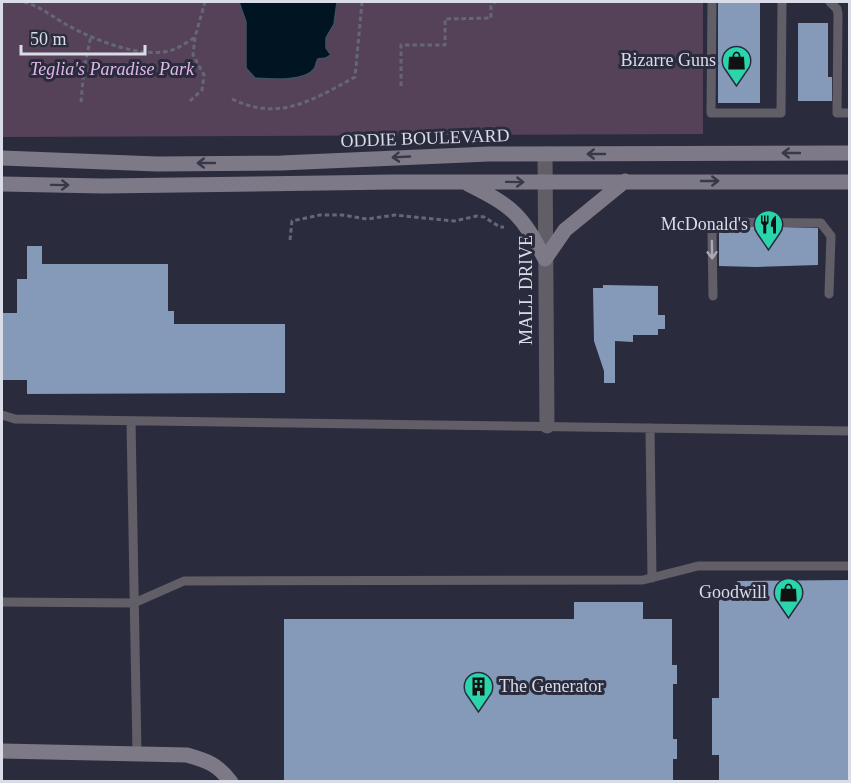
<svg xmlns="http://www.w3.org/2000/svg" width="851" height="783" font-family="'Times New Roman',serif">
	<rect width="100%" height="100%" fill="#2a2c3e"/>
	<path fill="#554258" d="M2 2H703V134L2 137Z"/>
	<path fill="#001422" stroke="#41505d" stroke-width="1.5" d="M239 2H337L334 24 326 38V48L331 55 326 58 318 59C316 62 316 66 314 69 304 82 270 79 255 78L246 68V22Z"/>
	<path fill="#859ab9" d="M718 2H760V103H718Z
		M798 23H828V77H832V101H798Z
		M741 226 818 228V265L757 267 719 266V231L741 230Z
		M27 246H42V264H168V311H174V324H285V393L27 394V380H2V313H17V279H27Z
		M603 285 658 286V315H665V329H658V335H633V342L615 341V383H604V371L594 341 593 288H603Z
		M850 580V782H719V755H712V698H719V589L737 590V581Z
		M574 602H643V619H672V665H677V684H673V739H677V759H673V782H284V619H574Z"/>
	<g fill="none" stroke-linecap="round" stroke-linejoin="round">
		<path stroke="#656777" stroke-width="3" stroke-dasharray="4.5 3" stroke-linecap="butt" d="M24 2C40 6 54 18 69 26 94 40 146 61 175 49 182 46 189 41 195 37
			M401 86V45H445V19L491 18V6L495 2
			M232 99C279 122 313 100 355 77L362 2
			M190 101 202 90 204 75 193 55 195 37 205 2
			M81 102 84 68 91 36
			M290 240 292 221 320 215H342L367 219 395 215 454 221 477 216 484 217 500 227H504"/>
		<path stroke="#615e67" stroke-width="9" d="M712 2 711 113H781L782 2
			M830 2 837 9 838 14 837 113H850
			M713 296 712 232 723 222 821 223 831 236 829 294
			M2 415 15 419 850 431
			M131 421 137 753
			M650 428 652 578
			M2 602 134 603 184 581 643 580 698 566H850"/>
		<path stroke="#615e67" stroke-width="15" d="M545 154 547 426"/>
		<path stroke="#7e7987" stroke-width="15" d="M2 158 157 164 281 163 489 154 850 153
			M2 184 103 186 394 182H850
			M468 184C514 207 521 214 545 259L565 230 625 181
			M2 751 187 755C208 761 217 764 231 782"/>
	</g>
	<defs><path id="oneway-shaft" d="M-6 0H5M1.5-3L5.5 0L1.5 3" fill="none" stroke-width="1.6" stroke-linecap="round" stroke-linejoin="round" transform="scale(1.5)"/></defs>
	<g stroke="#373849">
		<use href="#oneway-shaft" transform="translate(791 153) rotate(180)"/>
		<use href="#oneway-shaft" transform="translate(596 154) rotate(180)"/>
		<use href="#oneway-shaft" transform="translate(401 157) rotate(177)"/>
		<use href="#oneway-shaft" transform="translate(206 163) rotate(180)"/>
		<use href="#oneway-shaft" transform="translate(710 181)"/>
		<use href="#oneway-shaft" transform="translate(515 182) rotate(1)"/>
		<use href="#oneway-shaft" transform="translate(60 185) rotate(1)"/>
	</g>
	<use stroke="#aaaab4" href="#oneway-shaft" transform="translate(712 250) rotate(89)"/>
	<defs>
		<symbol id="shop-pin" viewBox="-11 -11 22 30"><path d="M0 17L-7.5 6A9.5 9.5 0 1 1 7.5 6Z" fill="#2bd5ac" stroke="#2a2c3e"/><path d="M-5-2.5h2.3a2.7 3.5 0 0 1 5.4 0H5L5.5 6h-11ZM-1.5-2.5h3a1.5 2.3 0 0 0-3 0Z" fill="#111"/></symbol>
		<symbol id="restaurant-pin" viewBox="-11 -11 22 30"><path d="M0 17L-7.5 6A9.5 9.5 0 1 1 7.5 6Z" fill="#2bd5ac" stroke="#2a2c3e"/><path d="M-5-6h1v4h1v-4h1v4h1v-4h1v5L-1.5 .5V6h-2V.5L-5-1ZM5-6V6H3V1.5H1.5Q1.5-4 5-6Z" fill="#111"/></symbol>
		<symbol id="building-pin" viewBox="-11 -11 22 30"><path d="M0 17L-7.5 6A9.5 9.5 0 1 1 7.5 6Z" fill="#2bd5ac" stroke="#2a2c3e"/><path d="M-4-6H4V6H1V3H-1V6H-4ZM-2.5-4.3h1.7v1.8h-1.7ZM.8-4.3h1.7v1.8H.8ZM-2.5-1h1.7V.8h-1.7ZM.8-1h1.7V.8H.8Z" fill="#111"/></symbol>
	</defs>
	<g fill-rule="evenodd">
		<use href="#shop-pin" x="720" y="44" width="33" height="45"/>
		<use href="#restaurant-pin" x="752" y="208" width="33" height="45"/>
		<use href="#shop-pin" x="772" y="576" width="33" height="45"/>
		<use href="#building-pin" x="462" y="670" width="33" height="45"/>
	</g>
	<g text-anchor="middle" stroke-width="6" stroke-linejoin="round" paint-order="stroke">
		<g font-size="18" fill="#dadce8" stroke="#2a2c3e" text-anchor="end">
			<text x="716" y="66">Bizarre Guns</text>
			<text x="748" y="230">McDonald's</text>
			<text x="767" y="598">Goodwill</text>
			<text x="499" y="692" text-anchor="start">The Generator</text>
		</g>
		<g font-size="18" font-style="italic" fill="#e2b7e8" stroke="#2a2c3e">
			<text x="112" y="75">Teglia's Paradise Park</text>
		</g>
		<g font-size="18" fill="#dadce8" stroke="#2a2c3e">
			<text transform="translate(425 138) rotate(-2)" y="6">ODDIE BOULEVARD</text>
			<text transform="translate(526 290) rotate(-90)" y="6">MALL DRIVE</text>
		</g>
	</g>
	<rect width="851" height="783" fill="none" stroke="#dadce8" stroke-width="6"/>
	<path d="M21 45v9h124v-9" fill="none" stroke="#dadce8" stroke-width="3"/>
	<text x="30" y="45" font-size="18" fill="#dadce8" stroke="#2a2c3e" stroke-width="4.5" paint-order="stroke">50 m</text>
</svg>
